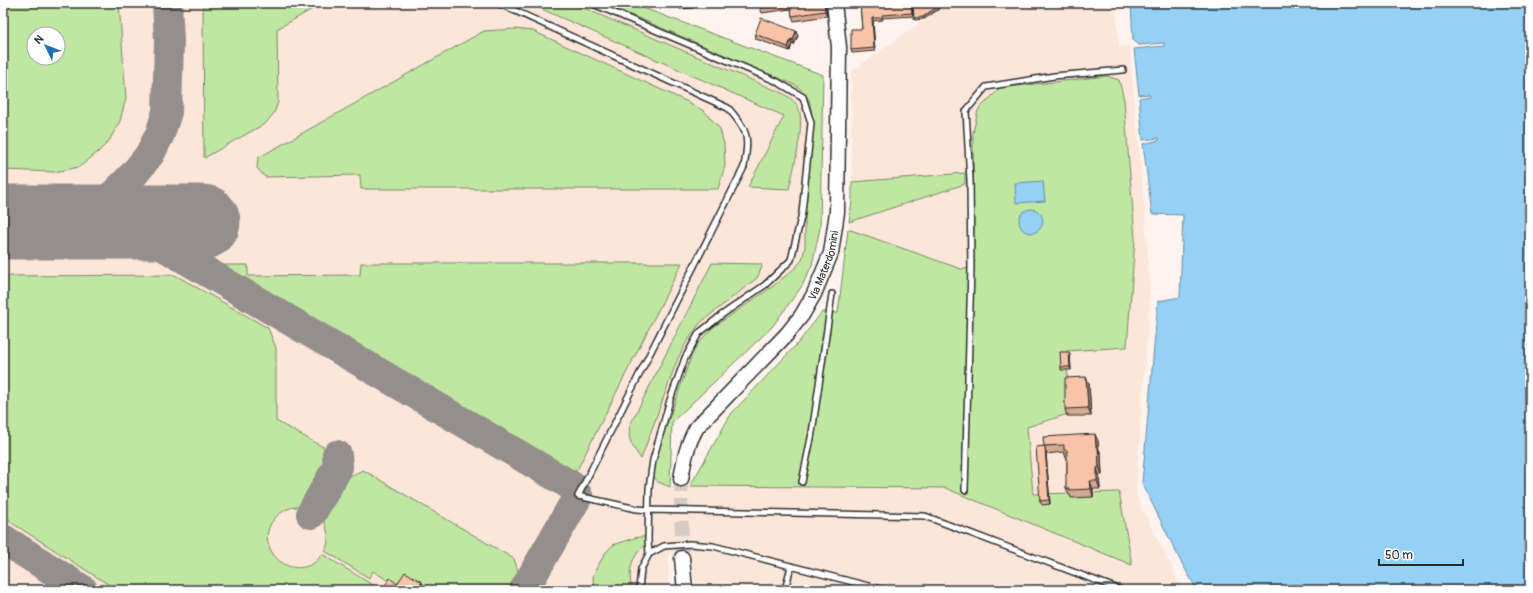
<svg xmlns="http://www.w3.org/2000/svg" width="1533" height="593" font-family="Pangolin,sans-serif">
	<rect width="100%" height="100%" fill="#fef3ee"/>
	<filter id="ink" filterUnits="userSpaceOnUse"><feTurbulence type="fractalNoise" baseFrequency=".025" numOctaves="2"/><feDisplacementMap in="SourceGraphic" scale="8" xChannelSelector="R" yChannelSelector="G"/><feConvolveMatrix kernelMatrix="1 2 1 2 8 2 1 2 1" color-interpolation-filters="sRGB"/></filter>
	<g filter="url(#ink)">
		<path fill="#fce5d9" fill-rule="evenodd" d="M3 3H630L823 75 820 228 812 265 802 286 772 327 672 422 670 487 690 486 731 414 798 343 822 312 838 313 852 201 851 72 947 3H1115L1119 47 1129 46 1145 213 1150 292 1137 471 1136 496 1183 590H696L689 554H669L668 590H3ZM34 34H58V58H34Z"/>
		<path fill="#c0e7a2" stroke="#768966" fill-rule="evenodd" d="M3 3H119L126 98 120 121 109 141 97 153 79 167 55 172 3 170ZM34 34H58V58H34Z
			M203 3H323L277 29 278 102 274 113 266 123 204 158Z
			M528 3H572L782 93C789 97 794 100 798 107 806 123 793 171 789 189L748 187 784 116Z
			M603 3H630L823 75 820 228 812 265 802 286 772 327 672 422 670 487 658 482 650 472 691 357 697 345 712 328 772 287 795 268 802 260 805 247V190L812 114 809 100 803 91 795 85Z
			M515 29 533 31 688 102 704 111 720 129 724 144 725 166 718 189H361L360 175 265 177 257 168 258 158 484 31Z
			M1107 76 1119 80 1124 100 1135 239 1127 347 1067 351 1068 414 1027 427 1033 494 1119 492 1132 565 945 488 690 486 731 414 798 343 822 312 838 313 848 229 961 269 974 268 973 133 978 110 1000 88Z
			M965 173V184L849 222 852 201V182Z
			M361 263H682L577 470 568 473 236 278 226 270 224 265H248V276L360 275Z
			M712 263 761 264 762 267 757 278 700 323 686 343 678 358 641 459C633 447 627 441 630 425Z
			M175 275 268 328 276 348V421L325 448 324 461 298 507C290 507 284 510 278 515 250 539 283 582 314 563 317 561 320 557 322 554L381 590H117L12 523 3 511V276Z
			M363 470 514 559 519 574 509 590H427L409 580 403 590 373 571 369 578 325 551C330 541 328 531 324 521L350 476Z
			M638 537H645L646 544C630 559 628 569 632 590H594L593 577 596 569 606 552 613 545Z"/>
		<path fill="#95d0f5" stroke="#6b8ea4" d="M1131 3H1530V590H1197L1180 560 1142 483 1158 301 1180 297 1183 215 1152 214 1143 144 1159 140V138L1143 140 1139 98 1150 96 1149 94 1139 95 1134 49 1164 46V43L1139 45 1133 40Z
			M1043 181 1045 201 1016 203 1015 183Z
			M1019 221a12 12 0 1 1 24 0a12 12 0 1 1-24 0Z"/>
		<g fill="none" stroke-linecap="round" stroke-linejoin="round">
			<path stroke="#948f8c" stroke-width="30" d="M70 222 113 195 134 174 150 154 160 134 167 112 169 41 167 3
				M122 222 572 486 578 496 524 590
				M311 514 338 467 337 455
				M3 539 83 590"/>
			<path stroke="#948f8c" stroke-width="75" d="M3 222H203"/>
			<path stroke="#d4cbc7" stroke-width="14" stroke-dasharray="14 7" stroke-linecap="butt" d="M681 479 682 558"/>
			<defs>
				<path id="lane" d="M498 3 728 108C749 132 749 136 744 167L578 496 637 509 649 510 925 516 1121 590
					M591 3 776 81 803 97 811 123 802 213 791 260 765 285 723 314 699 333 685 358 670 400 653 460 649 488 648 540 649 554
					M802 482 812 433 832 294
					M965 490 971 268 970 180 966 111 986 87 1054 76 1123 70
					M639 590 641 569 649 554 664 546 690 544 713 546 884 590
					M785 590 791 566"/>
				<g id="secondary">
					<path id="s1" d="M681 479C684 460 687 444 697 427L787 334 802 315 814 294 831 253 837 212 839 47 834 3"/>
					<path d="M682 558 685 590"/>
				</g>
			</defs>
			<use href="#lane" stroke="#2b2b2b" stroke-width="8"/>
			<use href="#secondary" stroke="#2b2b2b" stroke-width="17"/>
			<use href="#lane" stroke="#fff" stroke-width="5"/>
			<use href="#secondary" stroke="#fff" stroke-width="14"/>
		</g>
		<path fill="#d5a891" stroke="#2b2b2b" d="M630 3H638L637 6Z
			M692 3 693 8 680 9 679 6Z
			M759 3H825L827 16 794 21 792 16 791 9 762 13 760 8Z
			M860 3H912L913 16 882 18 883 20 873 21 875 51 852 53 851 50 862 29Z
			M939 9 924 19 915 20 914 18Z
			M755 34 798 36 794 45 792 44 790 51 756 39Z
			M1070 355 1071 370H1061V367Z
			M1089 384 1091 416H1067L1065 409Z
			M1098 441V447L1101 454 1102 475H1099L1100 489H1093V497L1071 498 1070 495H1069L1066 488 1067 474V458H1066L1064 452 1046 454V453L1050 504 1042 505 1040 501 1044 446Z"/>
		<path fill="#ae8876" stroke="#2b2b2b" d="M824 3H825L826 5 827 16 825 11Z
			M911 3H912L913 16 912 13Z
			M938 6 939 9 924 19 923 17Z
			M872 18 873 21 875 51 874 48Z
			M796 31 798 36 794 45 793 40Z
			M791 39 792 44 790 51 788 47Z
			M1069 352 1070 355 1071 370 1070 367Z
			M1086 377 1089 384 1091 416 1088 408Z
			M1095 434 1098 441 1099 453 1098 447 1101 454 1102 475 1099 467 1096 447Z
			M1045 448 1046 453 1050 504 1049 500Z
			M1097 468 1099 475 1100 489 1097 481Z
			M1090 481 1093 489V497L1091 489Z
			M422 582 425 590H417Z"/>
		<path fill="#f8c3a9" stroke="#2b2b2b" d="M681 3H692V6H679Z
			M759 3H824L825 11 792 16 790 4 760 8Z
			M860 3H911L912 13 882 15V18H872L874 48 851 50V29H862Z
			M913 6H938L923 17 914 18Z
			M761 18 796 31 793 40 791 39 788 47 755 34Z
			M1060 352H1069L1070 367H1061Z
			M1086 377 1088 408 1065 409V378Z
			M1095 434 1096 447H1098L1099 467 1097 468V481H1090L1091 489 1069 490V488H1066V474H1067V450H1064V445L1044 446 1043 437Z
			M1044 446 1045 448 1049 500 1040 501 1036 447Z
			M405 572 422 582 417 590H382L390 578 397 584Z
			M817 587 831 590H816Z"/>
	</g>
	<g text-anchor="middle" stroke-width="3.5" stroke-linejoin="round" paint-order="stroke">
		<g font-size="11" fill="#2b2b2b" stroke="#fff">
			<text dy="4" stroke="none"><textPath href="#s1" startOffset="263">Via Materdomini</textPath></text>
		</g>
	</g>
	<rect width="1533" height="593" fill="none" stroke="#fff" stroke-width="16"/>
	<rect x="8" y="8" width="1517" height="577" fill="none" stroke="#2b2b2b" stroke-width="1.5" filter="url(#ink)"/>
	<g transform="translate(46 46) rotate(313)"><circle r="19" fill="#ffffff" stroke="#aaaaaa"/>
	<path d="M0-3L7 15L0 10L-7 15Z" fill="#1f6fb2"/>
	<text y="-6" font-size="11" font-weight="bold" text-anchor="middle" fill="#2b2b2b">N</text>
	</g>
	<path d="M1379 559v6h84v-6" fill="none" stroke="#2b2b2b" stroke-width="2"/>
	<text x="1385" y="559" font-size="12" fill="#2b2b2b" stroke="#ffffff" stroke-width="3" paint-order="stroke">50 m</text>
</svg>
